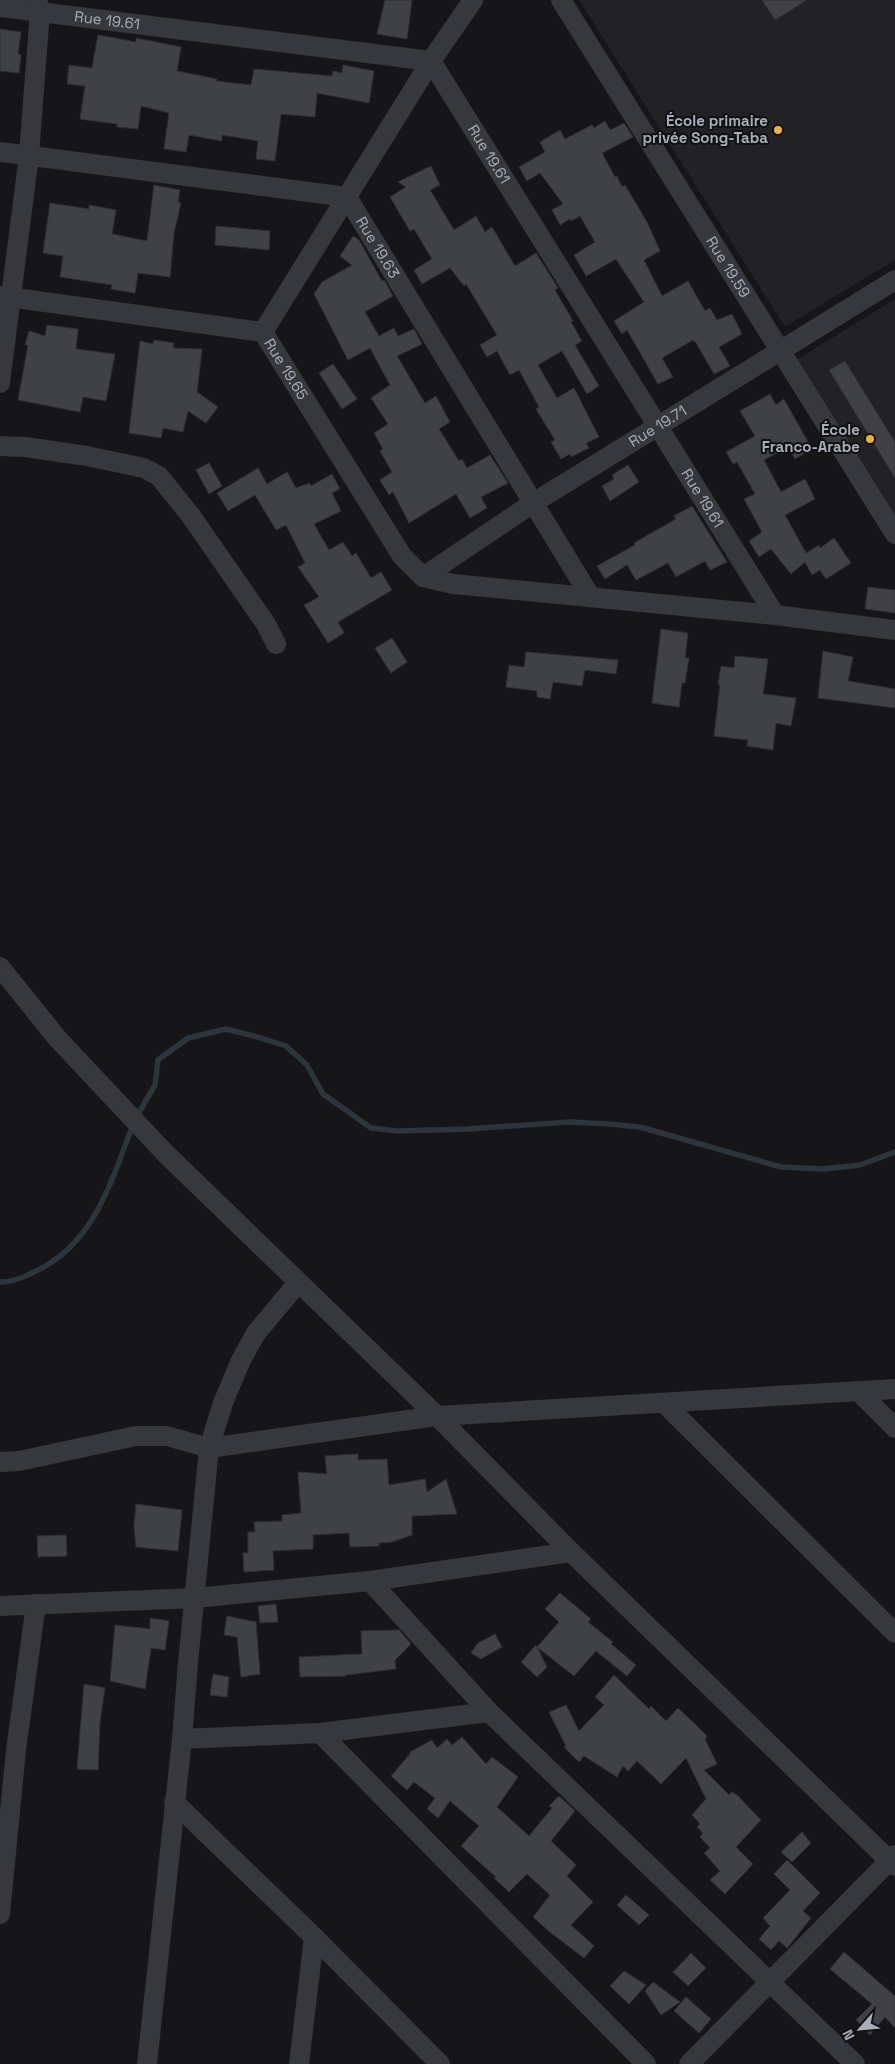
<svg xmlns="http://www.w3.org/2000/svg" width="895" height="2064" font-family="'Space Grotesk',sans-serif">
	<rect width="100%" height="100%" fill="#161618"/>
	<path fill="#222225" d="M579 0H895V260L785 327Z
		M895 299V519L796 360Z"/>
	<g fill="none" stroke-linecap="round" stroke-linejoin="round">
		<path stroke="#2c353c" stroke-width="5.5" d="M137 1116 155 1085 158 1060 188 1038 226 1029 261 1038 286 1046 307 1065 323 1094 371 1128 398 1131 468 1129 570 1122 609 1124 640 1127 781 1167 823 1169 860 1165 895 1152
			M0 1282C14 1282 24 1277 36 1271 95 1243 111 1181 133 1125"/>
	</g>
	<path fill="#404145" stroke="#303034" d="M385 0H412L407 39 377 34Z
		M762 0H807L775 20Z
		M0 29 21 32 18 54 21 55 19 73 0 71Z
		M98 35 136 42V38L181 47 177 71 217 79 216 81 251 85 254 69 332 76 333 71 342 73 343 65 374 71 369 103 317 93 315 117 281 114 275 161 256 159 258 141 222 135V141L189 135 186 152 164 149 169 113 141 106 138 129 117 127V124L80 119 85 86 67 84 69 65 92 68Z
		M605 121 610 130 624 123 633 137 602 153 615 177 617 176 622 187 625 185 647 222 660 251 644 260 662 296 688 281 705 311 710 308 717 320 732 314 742 334 719 347 730 366 714 374 695 341 694 342 693 340 662 358 673 377 658 384 627 330 622 334 614 321 644 302 616 259 586 276 574 255 595 242 580 216 571 221 570 219 560 225 552 210 563 204 540 173 527 181 519 167 545 152 540 142 560 130 565 139 592 125 594 128Z
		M431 166 440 185 430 190 454 230 476 216 485 232 492 227 515 266 536 253 558 288 555 290 573 321 571 322 582 341 575 345 599 386 587 394 562 351 538 365 557 398 574 388 599 437 586 443 589 448 571 457 570 454 561 459 551 442 555 440 536 409 539 407 519 370 510 375 497 351 487 357 480 345 497 335 466 284 464 286 450 268 422 284 414 270 432 259 414 229 410 231 390 197 406 187 398 182Z
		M154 185 180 190 178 202 181 203 174 233 170 277 138 273 135 293 111 289 112 285 60 277 63 256 43 253 50 203 89 209V205L116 210 112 234 147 241Z
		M216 226 270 231 269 250 215 245Z
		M353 236 359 240 382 281 384 280 393 296 365 312 379 336 394 328 398 336 414 329 422 344 397 356 425 403 436 396 450 422 439 429 459 461 462 459 467 468 490 455 508 483 481 497 487 508 470 518 456 494 409 523 393 492 389 495 380 480 392 472 380 451 383 449 374 433 388 424 371 398 390 385 370 348 348 360 314 294 322 282 352 265 340 256Z
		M47 325 78 329 76 349 115 354 106 401 83 397 80 412 18 400 28 345H25L29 331 45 336Z
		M154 340 174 343 173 348 202 349 197 392 218 407 206 423 188 411 183 432 163 428 161 438 129 433 140 341 153 344Z
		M845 361 895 442V478L829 370Z
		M333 364 357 399 342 409 319 373Z
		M770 394 776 405 784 399 812 449 795 459 788 447 764 460 781 492 805 479 815 499 785 515 806 553 819 545 820 548 834 538 851 563 826 579 820 570 812 575 805 562 791 574 771 549 759 557 749 541 762 532 744 499 755 494 737 462 733 464 726 452 755 436 740 411Z
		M209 463 222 486 209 494 196 470Z
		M628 465 639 482 610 501 602 486 614 479 612 475Z
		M258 468 267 484 287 472 296 488 310 483 311 486 332 474 340 489 332 493 341 511 314 524 329 550 343 542 352 556 356 553 371 578 381 572 392 590 338 622 344 633 328 643 304 605 319 597 298 567 305 563 286 525 276 530 255 495 228 511 217 493Z
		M692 506 727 562 710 570 705 561 676 577 668 563 636 580 627 565 605 579 597 566 635 545 634 543 676 519 674 516Z
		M868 587 895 590V613L865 609Z
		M661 629 688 633 685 658H689L685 683H682L679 707 652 703Z
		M392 638 407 662 391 673 375 648Z
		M823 651 853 657 848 681 895 689V708L818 698Z
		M526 652 618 660 616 674 585 670 582 686 553 682 550 699 537 697V691L506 687 509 665 524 667Z
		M735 656 768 659 763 694 796 698 791 726 776 723 773 750 747 746 748 740 714 736 720 685H718L721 666 734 668Z
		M358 1454V1460L387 1459 389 1485 425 1479 427 1492 446 1479 457 1514 412 1516V1535L392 1542 379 1543V1546L350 1547 349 1533 313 1535V1549L273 1551 274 1570 244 1572 243 1553H248V1532H255L254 1522 282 1521V1515L301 1513 298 1472 327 1474 325 1456Z
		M136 1504 182 1510 178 1551 136 1547 134 1526Z
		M66 1535 67 1556 38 1557 37 1536Z
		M560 1593 591 1619 588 1622 613 1642 611 1644 636 1665 627 1676 596 1651 574 1676 537 1647 559 1622 545 1609Z
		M276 1604 278 1622 260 1623 258 1606Z
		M227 1616 256 1622 260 1674 241 1677 237 1637 224 1635Z
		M150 1618 169 1621 165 1650 151 1648 145 1689 110 1681 115 1625 150 1629Z
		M399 1630 411 1644 395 1660 396 1669 346 1675V1676L300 1677 299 1657 362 1654 361 1631Z
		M495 1634 502 1647 481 1659 471 1653 478 1643Z
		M536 1645 547 1667 537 1677 521 1662Z
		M213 1674 229 1677 227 1697 210 1695Z
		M614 1675 649 1709 651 1706 666 1721 678 1708 694 1723 707 1736 705 1739 717 1764 704 1770 729 1795 732 1792 737 1795 761 1820 736 1847 753 1864 725 1894 710 1880 720 1871 704 1853 710 1848 700 1837 703 1833 697 1827 700 1824 692 1815 706 1799 686 1758 661 1784 637 1761 628 1771 623 1766 617 1777 584 1756 579 1762 564 1747 566 1746 549 1712 566 1705 579 1731 604 1705 595 1697Z
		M84 1684 105 1688 100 1722 98 1770 77 1769Z
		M462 1737 486 1764 492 1757 518 1777 497 1807 529 1836 552 1808 549 1806 559 1796 575 1811 551 1841 576 1865 567 1876 593 1902 571 1925 594 1946 584 1958 551 1933 533 1917 550 1895 527 1874 509 1892 494 1878 496 1877 461 1846 479 1826 450 1801 438 1818 427 1809 435 1798 414 1782 407 1790 391 1776 410 1754V1752L432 1740 437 1748 447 1739 452 1745Z
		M802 1832 811 1843 792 1862 781 1852Z
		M787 1860 820 1893 803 1911 811 1918 788 1947 787 1948 779 1941 771 1950 759 1939 770 1926 763 1918 790 1890 774 1874Z
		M626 1895 649 1915 639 1925 617 1905Z
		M844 1952 895 1996V2028L885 2017 870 2035 856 2020 872 2004 830 1969Z
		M691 1953 706 1968 688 1986 673 1972Z
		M624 1971 646 1985 629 2004 610 1986Z
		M653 1982 680 2002 661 2015 645 1991Z
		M686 1997 711 2019 699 2033 674 2011Z"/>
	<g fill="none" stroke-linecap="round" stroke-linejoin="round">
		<g stroke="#37383d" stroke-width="20">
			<path id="s1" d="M561 0 895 534"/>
			<path id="s2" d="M0 7 431 61 775 615"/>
			<path id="s3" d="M0 152 347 197 590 596"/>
			<path id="s4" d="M0 296 263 332 402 556 423 577"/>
			<path d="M263 332 431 61 473 0"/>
			<path d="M0 383 29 155 40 11 37 0"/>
			<path d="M0 446 25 447 87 456 144 468 159 476 191 516 266 624 276 644"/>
			<path id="s5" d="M423 577 533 503 895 280"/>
			<path d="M423 577 453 584 775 615 895 630"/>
			<path d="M0 967 57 1038 166 1154 437 1416 571 1552 895 1866"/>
			<path d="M858 1391 895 1428"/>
			<path d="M665 1404 895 1633"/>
			<path d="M0 1462 19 1461 136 1436H167L209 1448 437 1416 895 1389"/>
			<path d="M370 1581 489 1712 855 2064"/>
			<path d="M0 1606 195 1598 370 1581 571 1552"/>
			<path d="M320 1733 646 2064"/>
			<path d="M182 1739 320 1733 489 1712"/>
			<path d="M174 1802 314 1937 440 2064"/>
			<path d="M0 1914 16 1750 36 1604"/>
			<path d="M147 2064 182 1739 188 1663 209 1448 223 1403 241 1360 256 1333 298 1283"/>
			<path d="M299 2064 314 1937"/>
			<path d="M689 2064 895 1855"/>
		</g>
	</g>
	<g fill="#f2b134" stroke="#111113" stroke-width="2">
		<circle cx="778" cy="130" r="5"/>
		<circle cx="870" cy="439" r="5"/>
	</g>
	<g text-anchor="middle" stroke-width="4" stroke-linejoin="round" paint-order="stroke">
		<g font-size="15" fill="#a8adb8" stroke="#111113">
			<text dy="5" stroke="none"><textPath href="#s2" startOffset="108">Rue 19.61</textPath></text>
			<text dy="5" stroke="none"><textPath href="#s2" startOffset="544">Rue 19.61</textPath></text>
			<text dy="5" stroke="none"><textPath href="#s3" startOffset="409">Rue 19.63</textPath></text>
			<text dy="5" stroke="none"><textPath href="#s1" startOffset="315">Rue 19.59</textPath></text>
			<text dy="5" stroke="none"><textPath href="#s4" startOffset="309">Rue 19.65</textPath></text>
			<text dy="5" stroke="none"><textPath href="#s5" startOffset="279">Rue 19.71</textPath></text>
			<text dy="5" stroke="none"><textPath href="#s2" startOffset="949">Rue 19.61</textPath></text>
		</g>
		<g font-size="15" font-weight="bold" fill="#a8adb8" stroke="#111113" text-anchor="end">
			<text x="768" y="126">École primaire<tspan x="768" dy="17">privée Song-Taba</tspan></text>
			<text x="860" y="435">École<tspan x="860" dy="17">Franco-Arabe</tspan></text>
		</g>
	</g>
	<g transform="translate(860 2029) rotate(243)" stroke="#111113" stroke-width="4" paint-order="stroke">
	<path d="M0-4L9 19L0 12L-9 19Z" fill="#a8adb8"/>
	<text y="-8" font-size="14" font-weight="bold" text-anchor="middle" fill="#a8adb8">N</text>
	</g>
</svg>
